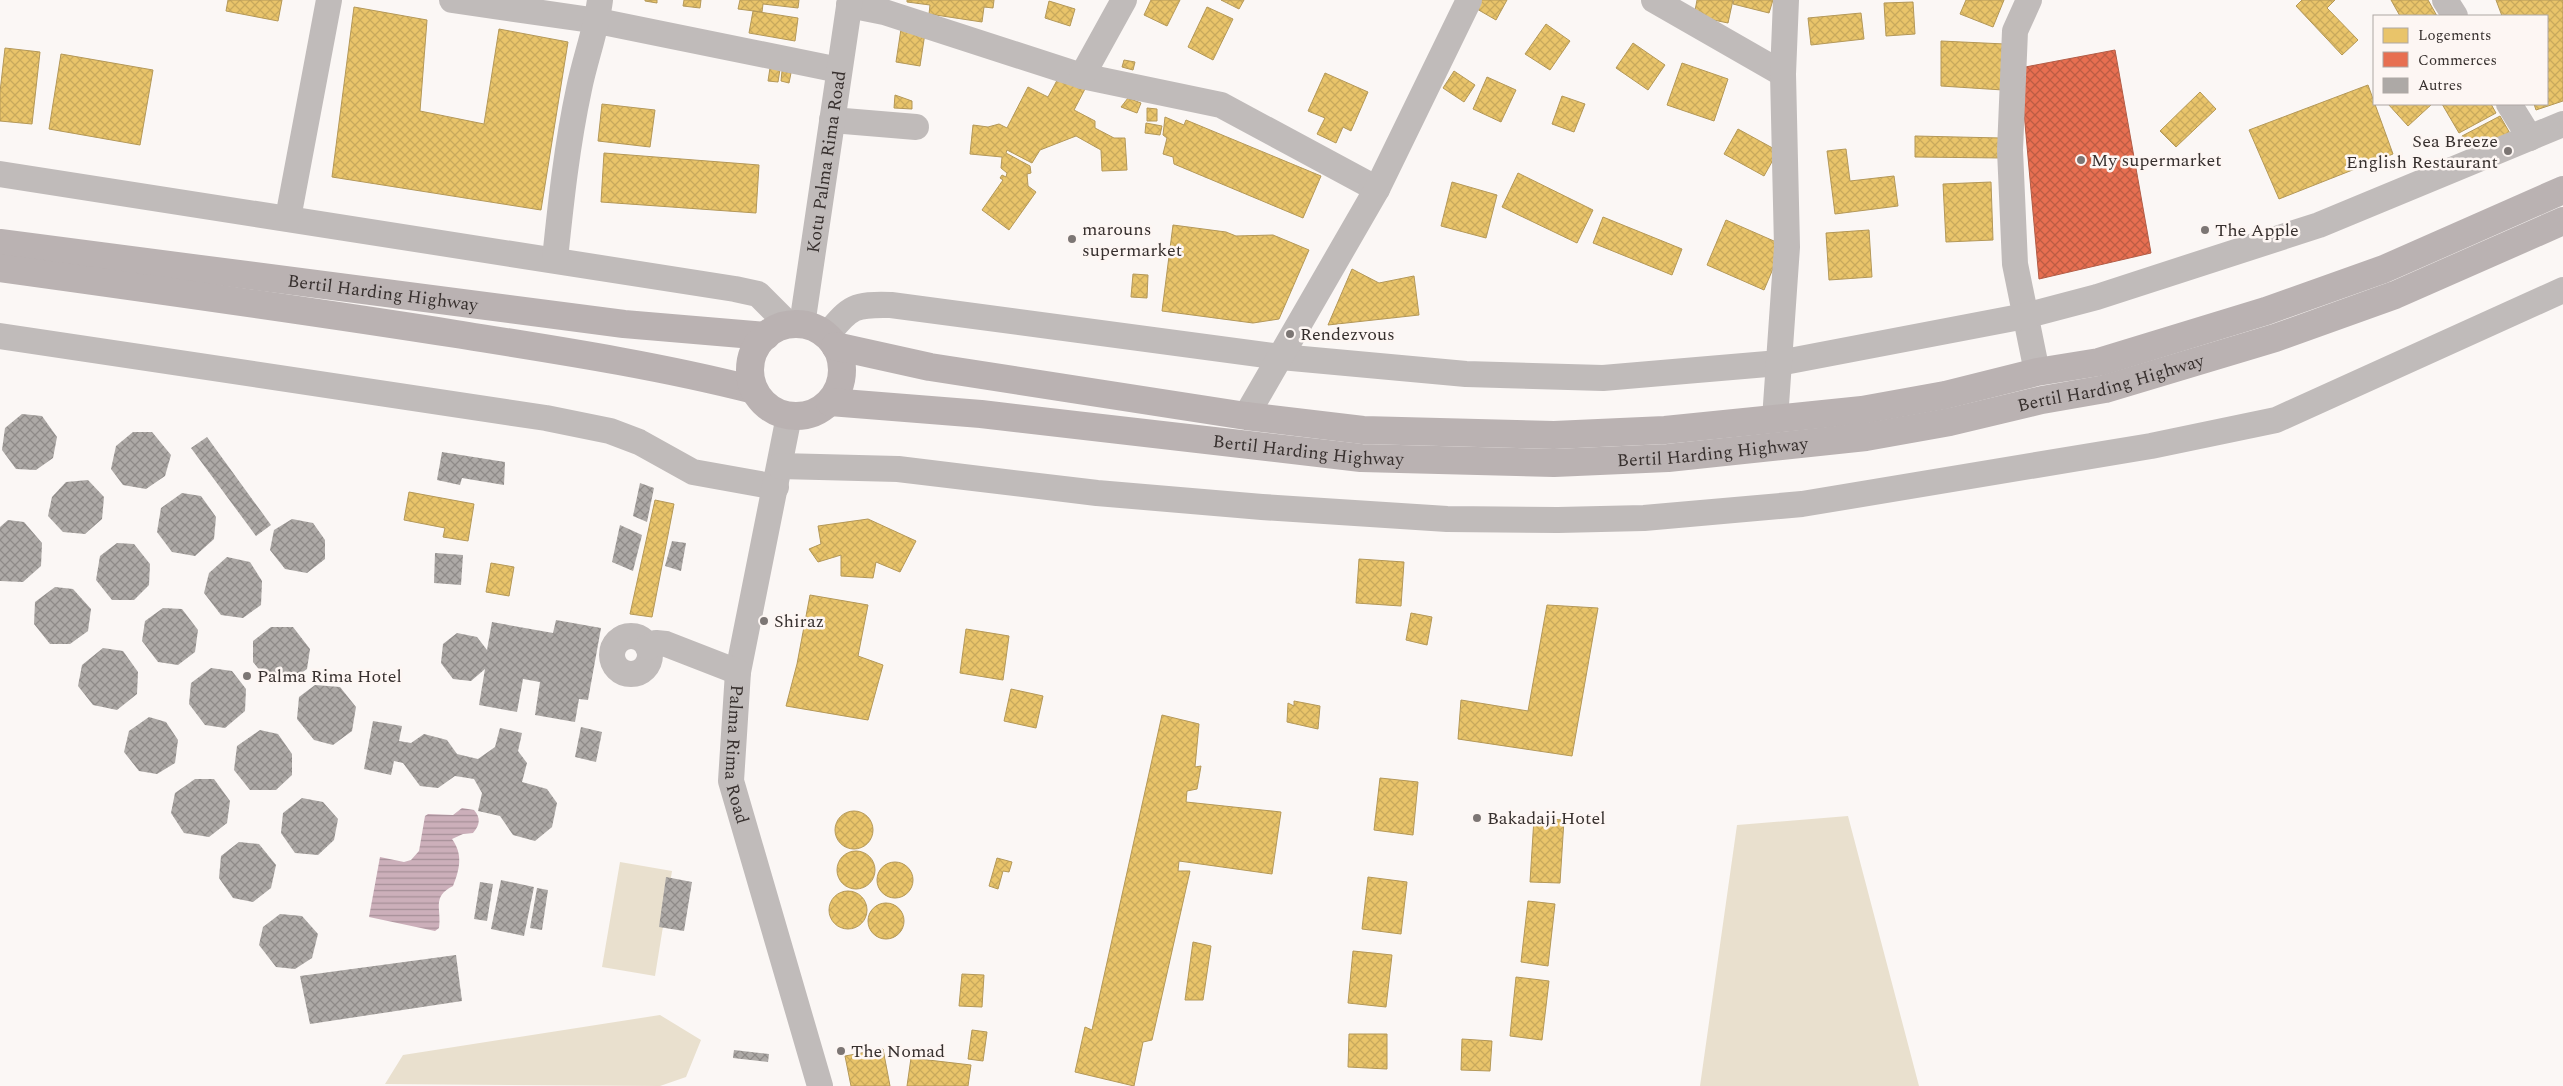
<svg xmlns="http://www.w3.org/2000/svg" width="2563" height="1086" font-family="Spectral,serif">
	<defs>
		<pattern id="water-rules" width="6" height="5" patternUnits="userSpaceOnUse" patternTransform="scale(1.25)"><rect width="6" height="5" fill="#ccafba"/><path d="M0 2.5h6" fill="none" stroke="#a68f98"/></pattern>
		<pattern id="homes-cross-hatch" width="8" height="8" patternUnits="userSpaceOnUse" patternTransform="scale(1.25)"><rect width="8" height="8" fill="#e9c46a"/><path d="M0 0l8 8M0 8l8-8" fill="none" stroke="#c8a95c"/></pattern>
		<pattern id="shops-cross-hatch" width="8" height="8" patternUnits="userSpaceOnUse" patternTransform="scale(1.25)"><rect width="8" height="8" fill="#e76f51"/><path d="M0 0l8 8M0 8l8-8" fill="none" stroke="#bc5c44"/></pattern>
		<pattern id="building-cross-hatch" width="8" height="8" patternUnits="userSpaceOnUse" patternTransform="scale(1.25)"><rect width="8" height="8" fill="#ada9a6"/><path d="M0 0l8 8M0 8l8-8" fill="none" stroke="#8e8a88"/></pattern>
	</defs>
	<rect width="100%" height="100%" fill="#fbf7f5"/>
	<path fill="#e9e0ce" d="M1848 816 1919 1086H1700L1737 825Z
		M620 862 672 871 655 976 602 967Z
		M660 1015 701 1040 686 1077 660 1086 385 1084 403 1055Z"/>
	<path fill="url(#water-rules)" d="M462 808 474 810C481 818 480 825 473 833L463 834 452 839C463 854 460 869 453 886 431 897 442 909 439 928L435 931 369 917 380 857 404 862 411 860 419 851 425 816 428 814 453 815Z"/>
	<path fill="url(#homes-cross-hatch)" stroke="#b49858" d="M228 0H282L278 21 226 11Z
		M645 0H657V3L645 1Z
		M684 0H701L700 8 683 6Z
		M740 0H799L798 8 763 4 762 12 738 9Z
		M907 0H994L993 8 984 7 982 22 929 14 930 5 907 2Z
		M1151 0H1180L1167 26 1144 15Z
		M1221 0H1244L1239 9Z
		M1472 0H1507L1496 20 1470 5Z
		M1697 0H1733L1728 23 1694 16Z
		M1734 0H1773L1769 13 1733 4Z
		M1966 0H2004L1993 27 1960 14Z
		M2302 0H2335L2327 8 2358 40 2342 55 2296 6Z
		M2391 0H2428L2437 16H2400Z
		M2496 0H2563V101L2536 110 2534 104H2547V16H2502Z
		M1049 1 1075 9 1070 26 1045 18Z
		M1913 2 1915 34 1886 36 1884 3Z
		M354 7 427 20 420 111 484 124 499 29 568 42 541 210 332 177Z
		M1207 7 1233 19 1213 60 1188 47Z
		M753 11 798 18 795 41 749 33Z
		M1861 13 1864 39 1811 45 1808 18Z
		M1546 24 1570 41 1550 70 1525 54Z
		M901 29 925 33 920 66 896 62Z
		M1941 41 2005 44 2003 90 1941 86Z
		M1633 43 1665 65 1648 90 1616 68Z
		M5 48 40 52 32 124 0 121V92Z
		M61 54 153 70 140 145 49 129Z
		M1124 60 1135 62 1133 70 1122 67Z
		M1682 63 1728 79 1714 121 1667 105Z
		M770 68 780 69 778 82 768 81Z
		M782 71 791 73 789 83 781 81Z
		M1454 71 1475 85 1464 102 1443 88Z
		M1061 73 1086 87 1074 110 1095 121V128L1114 138H1125L1127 170 1102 171 1101 150 1076 136 1040 150 1032 163 1007 150 1006 153 1030 166 1031 173 1027 174 1028 186 1036 192 1009 230 982 210 1003 180 1000 178 1002 175 1006 177 1007 173 1001 168 1002 157 970 154 973 125 988 127 999 124 1007 128 1028 87 1048 97Z
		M1325 73 1368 92 1351 131 1343 127 1336 143 1317 134 1325 118 1308 111Z
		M1487 77 1516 90 1501 122 1473 109Z
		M2368 85 2393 154 2279 199 2249 130Z
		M2200 92 2216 109 2176 147 2160 131Z
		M895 95 912 101V109L894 108Z
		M1562 96 1585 104 1574 132 1552 124Z
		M1128 98 1141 103 1137 113 1121 107Z
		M602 104 655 110 650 147 598 141Z
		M2388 104H2432L2408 126Z
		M2442 104H2491L2496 113 2459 133Z
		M1147 108 1157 109V121H1147Z
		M2500 116 2511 135 2472 155 2462 136Z
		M1165 117 1184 125 1186 120 1321 176 1303 218 1174 164 1173 157 1163 154 1167 138 1163 135Z
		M1146 123 1162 126 1160 135 1145 133Z
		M1738 129 1778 151 1764 176 1724 154Z
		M1915 136 2001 138V158L1915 157Z
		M1846 149 1850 181 1894 176 1898 206 1835 214 1827 151Z
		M604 153 759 165 756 213 601 202Z
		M1518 173 1593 210 1577 243 1502 207Z
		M1452 182 1497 195 1486 238 1441 226Z
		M1991 182 1993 240 1946 242 1943 184Z
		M1603 217 1682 249 1672 275 1593 243Z
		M1726 220 1783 245 1764 290 1707 265Z
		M1173 225 1226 232 1236 236 1273 235 1309 250 1279 319 1253 323 1162 311Z
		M1869 230 1872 277 1829 280 1826 233Z
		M1352 269 1379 283 1414 276 1419 315 1328 325Z
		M1133 274 1148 275 1147 298 1131 297Z
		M409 492 474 504 468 541 443 537 445 528 404 520Z
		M655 500 674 504 652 617 630 614Z
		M868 519 916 541 900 572 876 562 873 578 841 576V555L818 562 809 549 821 544 818 526Z
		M1359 559 1404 562 1401 606 1356 603Z
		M491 563 514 567 509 596 486 592Z
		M810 595 868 605 858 656 883 665 868 720 786 706 797 664Z
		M1547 605 1598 608 1572 756 1458 739 1461 700 1528 711Z
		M1411 613 1432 617 1427 645 1406 640Z
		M966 629 1009 636 1003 680 960 673Z
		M1011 689 1043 696 1036 728 1004 721Z
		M1294 701 1320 706 1318 729 1287 722 1288 703 1294 706Z
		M1162 715 1199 724 1195 767 1201 766 1197 789 1187 791 1186 802 1281 812 1272 874 1179 861 1178 871H1190L1152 1040 1143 1042 1134 1086 1075 1072 1085 1027 1092 1030Z
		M1380 778 1418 782 1413 835 1374 830Z
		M835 830a19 19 0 1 1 38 0a19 19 0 1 1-38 0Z
		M1534 818 1564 820 1560 883 1530 882Z
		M837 870a19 19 0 1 1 38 0a19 19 0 1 1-38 0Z
		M997 858 1012 862 1009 872 1003 871 998 889 989 886Z
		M877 880a18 18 0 1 1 36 0a18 18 0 1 1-36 0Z
		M1368 877 1407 882 1401 934 1362 929Z
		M829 910a19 19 0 1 1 38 0a19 19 0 1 1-38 0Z
		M1528 901 1555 904 1548 966 1521 962Z
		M868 921a18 18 0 1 1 36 0a18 18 0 1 1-36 0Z
		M1193 942 1211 946 1203 1000H1185Z
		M1353 951 1392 955 1386 1007 1348 1003Z
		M962 974 984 975 982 1007 959 1006Z
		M1516 977 1549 981 1542 1040 1510 1036Z
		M972 1030 987 1032 983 1061 968 1059Z
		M1349 1034H1387V1069L1348 1067Z
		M1462 1039 1492 1041 1490 1071 1461 1070Z
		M883 1049 890 1086H851L845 1056Z
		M911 1058 971 1065 968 1086H907Z"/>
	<path fill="url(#shops-cross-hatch)" stroke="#b25c46" d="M2115 50 2151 253 2039 279 2020 68Z"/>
	<path fill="url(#building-cross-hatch)" d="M22 414 42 416 57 437 53 458 36 470 16 469 2 450 5 428Z
		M133 432H152L171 455 165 476 146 489 123 485 111 469 116 446Z
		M207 437 271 525 256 536 191 448Z
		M442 452 505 462 504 485 462 478 460 485 437 480Z
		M88 480 104 497 102 519 85 534 63 532 48 516 52 497 66 482Z
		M640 483 654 488 647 522 633 516Z
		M182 493 201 496 216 517 214 539 195 556 172 552 157 532 161 508Z
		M292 519 313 523 325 540V559L307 573 285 569 270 550 274 530Z
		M8 520 24 522 42 543 41 566 23 582 0 581V527Z
		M620 525 642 535 633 571 612 562Z
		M672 541 686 543 681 571 665 566Z
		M117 543 134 544 150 564 149 585 134 600H112L96 580 100 556Z
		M435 553 463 555 461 585 434 583Z
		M227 557 250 562 262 581 261 605 243 618 221 615 204 593 209 573Z
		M55 587 73 589 91 609 88 631 70 644H50L34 624 35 602Z
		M163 608 182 609 198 630 195 652 178 665 158 662 142 641 145 621Z
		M556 620 601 628 588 700 579 699 575 722 535 715 540 682 523 679 517 712 479 705 485 669 471 681 453 679 441 663 443 644 457 633 477 637 487 650 492 622 553 633Z
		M271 627H293L310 649 307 669 289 682 268 680 253 662V641Z
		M103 648 123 651 138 672 137 694 117 710 93 705 78 686 82 665Z
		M211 668 232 671 246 689 245 711 225 728 205 725 189 704 191 683Z
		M315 685 340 687 356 707 352 731 333 745 314 740 297 719 299 697Z
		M149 717 166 722 178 740 175 763 157 774 139 771 124 752 129 731Z
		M373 721 402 726 399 741 411 743 424 734 447 740 457 754 478 759 495 747 500 728 522 733 518 751 527 763 522 782 547 789 557 803 552 827 535 841 513 835 500 816 478 811 482 793 474 779 455 776 438 788 420 786 403 763 394 761 391 775 364 769Z
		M581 727 602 732 596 762 575 757Z
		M260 730 278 734 292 754V775L276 790H250L234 770 237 746Z
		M195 779H214L230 801 227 823 209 837 184 833 171 813 175 793Z
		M302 798 323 802 338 819 334 840 318 855 295 853 281 833 283 813Z
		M239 842 259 844 276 865 271 888 253 902 233 898 219 878 221 856Z
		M666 877 692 882 684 931 659 927Z
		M501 880 534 887 524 936 491 929Z
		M480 882 493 884 487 921 474 919Z
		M537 888 548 890 542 930 530 928Z
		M280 914 302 916 318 934 312 958 295 969 276 967 259 945 263 927Z
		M456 955 462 1001 310 1024 300 976Z
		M734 1050 769 1054 768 1062 733 1058Z"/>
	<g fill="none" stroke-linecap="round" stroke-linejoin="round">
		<g stroke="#c0bbba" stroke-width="26">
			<path d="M452 0 598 21 839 70"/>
			<path d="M1654 0 1783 74"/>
			<path d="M2029 0 2015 31 2010 150 2015 264 2037 372"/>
			<path d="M2445 0 2455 16"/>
			<path d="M849 5 884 12 1082 76 1221 105 1377 189"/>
			<path d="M1082 76 1124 0"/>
			<path d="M2509 104 2530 138"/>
			<path d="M832 120 916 127"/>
			<path d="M0 174 735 289 758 294 789 325"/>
			<path d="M288 218 329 0"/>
			<path d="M555 259C561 201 567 145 579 89 585 59 596 31 600 0"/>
			<path id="s1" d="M802 325 850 0"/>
			<path d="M0 336 546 418 610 431 639 442 693 472 776 487"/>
			<path d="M826 336C851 307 852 304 891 305L1281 357 1466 374 1603 378 1779 363 2025 316 2097 297 2319 225 2563 124"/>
			<path id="s2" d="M789 416 738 672 731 781 820 1086"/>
			<path d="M1246 416 1377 189 1469 0"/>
			<path d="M1775 419 1787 247 1783 74 1786 0"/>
			<path d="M780 466 898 469 1097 493 1262 507 1447 519 1558 520 1644 518 1802 504 2151 446 2276 420 2563 290"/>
			<circle cx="631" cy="655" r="19"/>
			<path d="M648 647 656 643 666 644 738 672"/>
		</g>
		<g stroke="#bab2b2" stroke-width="28">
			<path id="s3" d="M0 243 624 324 766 336"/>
			<path d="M0 268C152 289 304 310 456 334 556 350 656 365 754 390"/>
			<circle cx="796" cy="370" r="46"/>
			<path d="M835 346 930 367 1246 416 1363 430 1554 435 1665 430 1862 410 1945 395 2037 372 2099 362 2266 311 2384 269 2563 190"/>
			<path id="s4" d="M830 402 981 414 1361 458 1554 463 1668 458 1866 437 1950 422 2042 400 2105 389 2275 338 2395 295 2563 221"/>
		</g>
	</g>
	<g fill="#7c7674" stroke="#fdf6f3" stroke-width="2">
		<circle cx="2508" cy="151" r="5"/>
		<circle cx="2081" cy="160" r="5"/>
		<circle cx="2205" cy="230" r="5"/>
		<circle cx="1072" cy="239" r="5"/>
		<circle cx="1290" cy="334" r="5"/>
		<circle cx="764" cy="621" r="5"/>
		<circle cx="247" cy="676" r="5"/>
		<circle cx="1477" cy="818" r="5"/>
		<circle cx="841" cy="1051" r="5"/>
	</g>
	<g text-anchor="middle" stroke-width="5" stroke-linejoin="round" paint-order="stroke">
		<g font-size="18" fill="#37302e" stroke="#fdf6f3" text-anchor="start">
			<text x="2498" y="147" text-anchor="end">Sea Breeze<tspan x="2498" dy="21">English Restaurant</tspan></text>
			<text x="2091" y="166">My supermarket</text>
			<text x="1082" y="235">marouns<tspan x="1082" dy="21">supermarket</tspan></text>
			<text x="2215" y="236">The Apple</text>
			<text x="1300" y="340">Rendezvous</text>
			<text x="774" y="627">Shiraz</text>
			<text x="257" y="682">Palma Rima Hotel</text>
			<text x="1487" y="824">Bakadaji Hotel</text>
			<text x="851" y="1057">The Nomad</text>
		</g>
		<g font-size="18" fill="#37302e" stroke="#fdf6f3">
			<text dy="6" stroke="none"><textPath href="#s1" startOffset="165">Kotu Palma Rima Road</textPath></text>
			<text dy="6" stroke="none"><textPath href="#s3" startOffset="386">Bertil Harding Highway</textPath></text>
			<text dy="6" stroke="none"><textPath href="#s4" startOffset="1291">Bertil Harding Highway</textPath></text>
			<text dy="6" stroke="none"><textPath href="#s4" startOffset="481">Bertil Harding Highway</textPath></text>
			<text dy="6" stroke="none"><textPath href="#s4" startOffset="886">Bertil Harding Highway</textPath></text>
			<text dy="6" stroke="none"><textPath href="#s2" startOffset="344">Palma Rima Road</textPath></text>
		</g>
	</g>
	<rect x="2373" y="15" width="175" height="90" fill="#fdf6f3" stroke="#aea7a4"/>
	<rect x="2383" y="28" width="25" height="15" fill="#e9c46a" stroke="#aea7a4"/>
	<text x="2418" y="40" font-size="15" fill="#37302e">Logements</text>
	<rect x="2383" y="52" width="25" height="15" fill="#e76f51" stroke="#aea7a4"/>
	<text x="2418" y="65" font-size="15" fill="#37302e">Commerces</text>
	<rect x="2383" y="78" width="25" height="15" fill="#ada9a6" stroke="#aea7a4"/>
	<text x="2418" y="90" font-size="15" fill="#37302e">Autres</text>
</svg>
